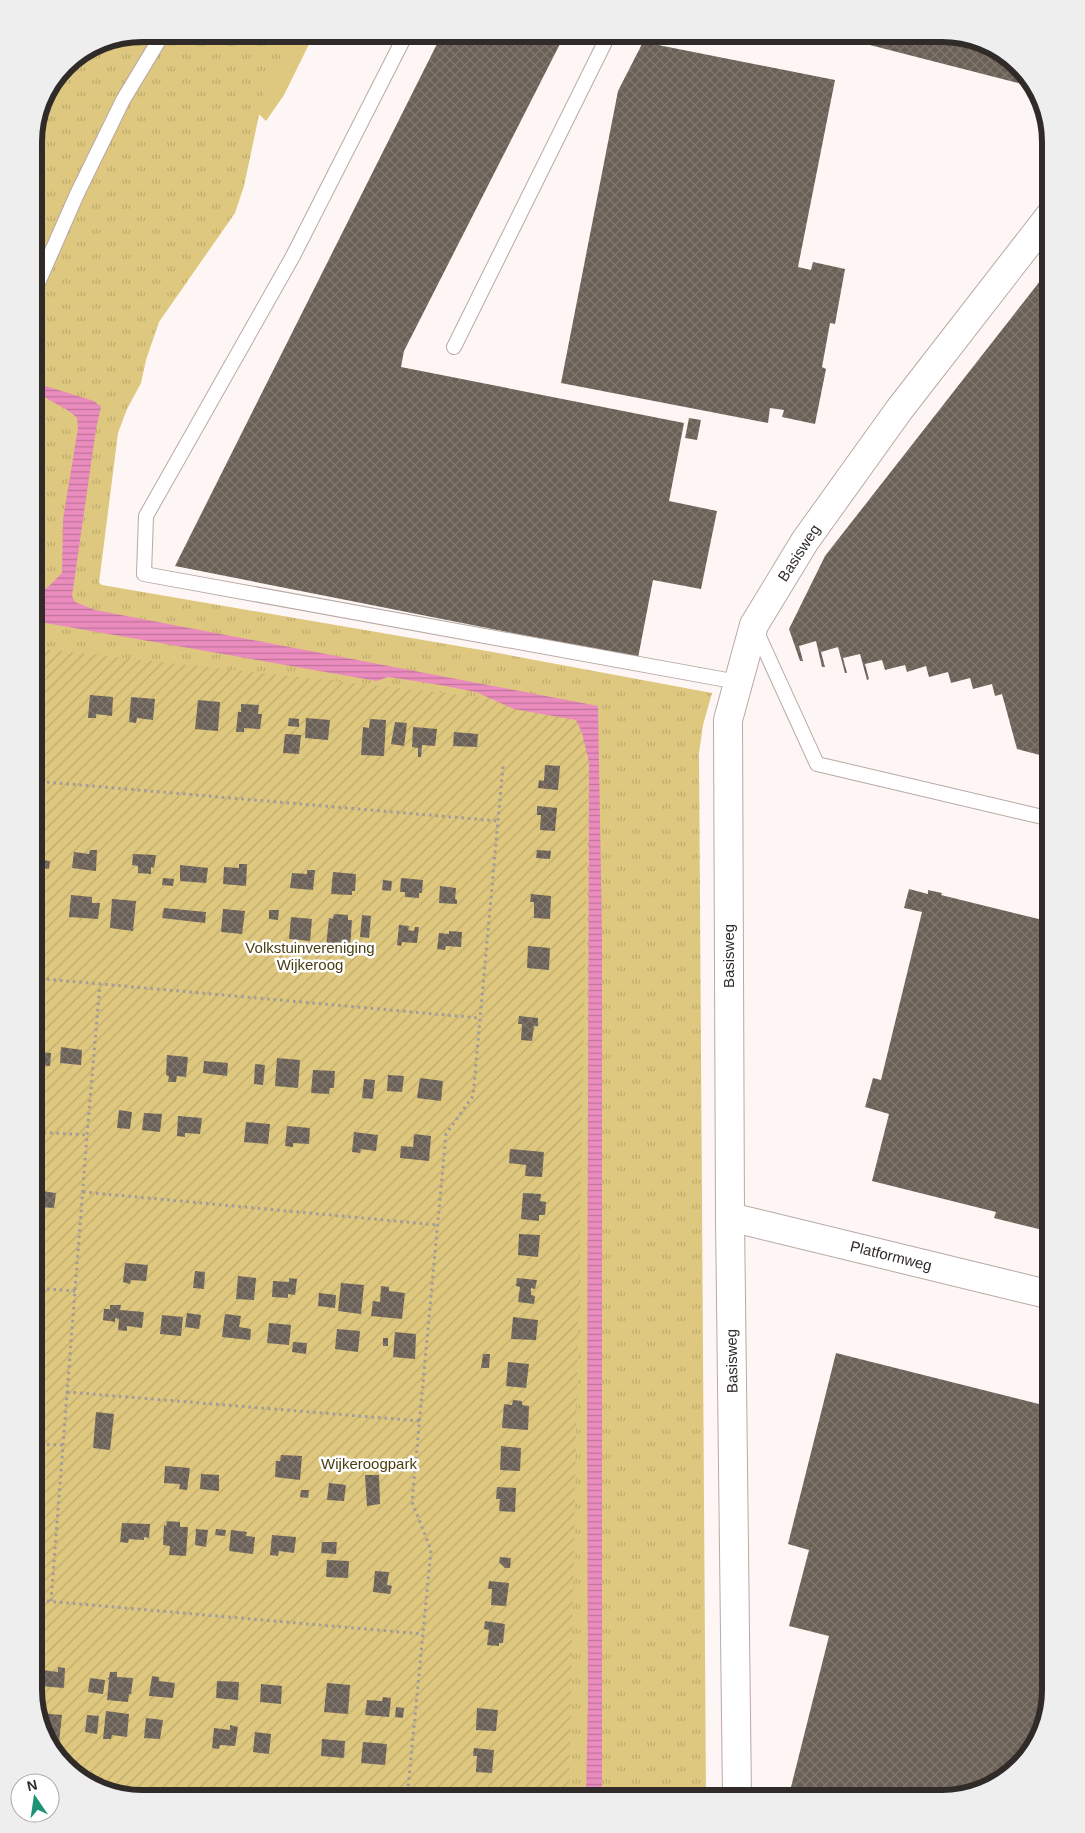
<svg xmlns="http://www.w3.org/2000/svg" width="1085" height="1833" font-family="Helvetica,sans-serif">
	<defs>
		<pattern id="park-tufts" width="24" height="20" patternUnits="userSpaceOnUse" patternTransform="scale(1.25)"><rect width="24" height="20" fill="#dec77e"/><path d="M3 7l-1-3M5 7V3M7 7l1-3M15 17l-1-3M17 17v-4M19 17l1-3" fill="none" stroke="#bfab6d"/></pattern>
		<pattern id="garden-furrows" width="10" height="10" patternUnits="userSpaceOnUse" patternTransform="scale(1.25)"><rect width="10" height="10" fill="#dec77e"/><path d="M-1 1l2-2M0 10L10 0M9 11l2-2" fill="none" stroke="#bfab6d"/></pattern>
		<pattern id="water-rules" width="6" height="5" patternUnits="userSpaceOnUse" patternTransform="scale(1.25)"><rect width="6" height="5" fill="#ea8cbd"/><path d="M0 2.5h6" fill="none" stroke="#be739a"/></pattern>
		<pattern id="building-cross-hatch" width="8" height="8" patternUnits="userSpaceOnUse" patternTransform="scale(1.25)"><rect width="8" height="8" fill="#6a6056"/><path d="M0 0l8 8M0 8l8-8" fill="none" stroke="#807870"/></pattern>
	</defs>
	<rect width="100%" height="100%" fill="#fdf6f4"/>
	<path fill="#dec77e" d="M226 34H314L284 95 266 121 208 65Z"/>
	<path fill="url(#park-tufts)" d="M143 34H292L263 96 244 186 235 213 159 322 146 360 141 383 127 409 118 433 99 583 102 585 487 651 712 693 703 725 699 753 706 1799H136L82 1781 45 1738 34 1690V136L45 95 66 65 101 42Z"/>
	<path fill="url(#garden-furrows)" d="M42 649 590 709 569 1799H136L82 1781 45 1738 34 1690V650Z"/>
	<path fill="url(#water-rules)" d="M42 385 94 401 101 407 96 429 72 596 75 602 95 610 598 706 602 934V1799H586L588 1696 587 1436 589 762 582 733 576 720 514 709 476 692 435 684 388 677 377 681 34 621V597L49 586 62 573 63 519 78 428 77 418C64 404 44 402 34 386Z"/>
	<path fill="url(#building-cross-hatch)" d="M442 34H565L404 351 401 367 684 423 669 501 717 511 701 589 653 580 638 658 175 566Z
		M827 34H950L1003 52 1034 87Z
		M643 42 835 80 798 267 811 270 813 262 845 269 835 324 830 323 822 367 826 369 815 424 782 417 784 410 770 408 768 423 561 383 618 91Z
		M1051 267V758L1017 749 1002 694 995 696 992 684 973 689 970 678 951 683 948 672 929 677 926 666 907 672 905 665 885 670 882 660 865 664 869 679 867 680 860 654 843 658 847 673H845L838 647 821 652 825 667H822L816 641 799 646 803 661H800L789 629 825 556Z
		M689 418 701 420 697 440 685 438Z
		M34 693 45 694 43 710 34 709Z
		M90 695 113 697 112 716 96 714V718H88Z
		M131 697 155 699 153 720 137 718 136 723 129 722Z
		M198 700 220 702 218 731 195 729Z
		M241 704 259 705 258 714H262L260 729 244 728V732H236L238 712H241Z
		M289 718 299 719V727L288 726Z
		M306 718 330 720 328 740 305 738Z
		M370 719 386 720 384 756 361 755 363 727 369 728Z
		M395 722 407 723 404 746 391 744Z
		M413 727 437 729 435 746 422 745 421 757H418V748L412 747Z
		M454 732 478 734 477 747 453 746Z
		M285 734 301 735 299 754 283 753Z
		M545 765 560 766 558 790 538 788 539 780 544 781Z
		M537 806 557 808 555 831 540 830 541 815H537Z
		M90 850H97L96 871 72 868 74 852 89 854Z
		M537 850 551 851 550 859 536 858Z
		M133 854 156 855 154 868 151 867V874L138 873V866L132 865Z
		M34 859 50 861 49 869 34 867Z
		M239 864H247L246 886 223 884 224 867 239 868Z
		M180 865 208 868 206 883 180 881Z
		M307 870H315L313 890 290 888 292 873 307 874Z
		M333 872 356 874 355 891H352V895L331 894Z
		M163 878 174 879 173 886 162 885Z
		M401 878 423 880 422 893H419V898L405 897V892H400Z
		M383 880 392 881 391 891 382 890Z
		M440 886 456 888 455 899 457 900V904L439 903Z
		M909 889 928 894V890L942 893 941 895 1051 922V1232L994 1218 996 1212 872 1181 889 1114 865 1107 873 1078 881 1080 922 912 904 908Z
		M531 894 551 896 550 919 534 918V902H530Z
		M71 895 92 897V903H100L98 919 69 917Z
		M112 899 136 901 133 931 110 928Z
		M164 908 206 912 205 923 162 918Z
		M223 909 245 911 242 934 221 932Z
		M269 910H279L278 920 269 919Z
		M334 914 348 915V920H352L350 949 326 947 329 918 333 919Z
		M362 915 371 916 369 938 360 937Z
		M291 917 312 919 310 941 289 939Z
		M399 925 409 926 408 930 414 931 415 927H419L417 943 402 942 401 946 397 945Z
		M449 931 462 932 461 947 446 946 445 950 437 949 439 933 449 934Z
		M528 946 550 948 549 970 527 968Z
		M519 1016 538 1018V1026H534L532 1041 521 1040 522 1024H518Z
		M61 1047 82 1050 81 1065 60 1063Z
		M38 1052 51 1053 50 1066 36 1065Z
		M167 1055 188 1057 186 1077 177 1076 176 1082H168L169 1076 166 1075Z
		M277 1058 300 1060 298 1088 275 1086Z
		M204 1061 228 1063 227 1076 203 1073Z
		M255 1064 265 1065 263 1085 254 1084Z
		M313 1070 335 1071 334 1088H330L329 1094 311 1093Z
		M388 1075 404 1076 402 1092 387 1091Z
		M420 1078 443 1081 441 1101 417 1098Z
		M364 1079 375 1080 373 1099 362 1098Z
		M119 1110 132 1112 130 1129 117 1128Z
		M144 1113 162 1114 160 1132 142 1130Z
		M178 1116 202 1118 200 1134 185 1133V1137L177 1136Z
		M246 1122 270 1124 268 1144 244 1142Z
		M287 1126 310 1128 309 1144 293 1143V1147L285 1146Z
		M354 1132 378 1135 376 1151 361 1149 360 1153 352 1152Z
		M414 1134 431 1136 429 1161 400 1158 401 1146 413 1147Z
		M510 1149 544 1152 542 1177 525 1176 526 1165 509 1163Z
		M34 1190 56 1193 54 1208 39 1207 38 1211H34Z
		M523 1193 541 1194 540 1201 546 1202 545 1215H539V1221L521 1219Z
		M519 1234 540 1235 538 1257 518 1255Z
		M125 1263 148 1265 146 1281 131 1280 130 1284 123 1282Z
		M195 1271 205 1272 204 1289 193 1288Z
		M238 1276 256 1278 254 1300 236 1299Z
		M289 1278 297 1279 295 1295 288 1294V1298L272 1297 273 1281 289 1282Z
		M517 1278 537 1280 535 1289 531 1288V1295L535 1296 534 1304 518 1302 520 1287 516 1286Z
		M341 1283 364 1285 361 1314 338 1311Z
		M381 1286 389 1287V1291L405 1293 402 1319 371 1316 373 1301 380 1302Z
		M319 1293 336 1295 335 1308 318 1306Z
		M110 1305H121L120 1310 144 1312 142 1328 127 1326V1331L118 1330 119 1319 115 1318V1322L103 1320 104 1309H110Z
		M187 1313 201 1315 199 1329 185 1327Z
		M225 1314 241 1316 239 1327 251 1329 250 1340 222 1337Z
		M162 1315 183 1317 181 1336 160 1334Z
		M513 1317 538 1320 536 1340 511 1339Z
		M269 1323 291 1325 289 1345 267 1343Z
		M337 1329 360 1331 358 1352 335 1349Z
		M395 1332 416 1334 415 1359 393 1357Z
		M383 1338H388V1346H383Z
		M293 1342 307 1343 306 1354 292 1352Z
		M836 1353 1051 1407V1691L1033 1751 990 1788 943 1799H788L829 1636 789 1626 809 1550 788 1544Z
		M483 1354H490L489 1368H481Z
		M508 1362 529 1364 526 1388 506 1386Z
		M34 1364 40 1365 39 1385 34 1384Z
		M513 1400 522 1401V1405L529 1406 528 1430 502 1428 504 1404 512 1405Z
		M96 1412 114 1414 110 1450 93 1448Z
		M501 1446 521 1448 520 1471 500 1470Z
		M281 1455 302 1456 300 1480 275 1477 276 1461H280Z
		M165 1466 190 1468 187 1490 179 1489 180 1484 164 1483Z
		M201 1474 219 1475V1491L200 1489Z
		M365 1475H379L380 1504 367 1506Z
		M329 1483 346 1485 344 1501 327 1500Z
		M497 1487 516 1488 515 1512 499 1511 500 1499H496Z
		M301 1490H309L308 1498 300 1497Z
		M34 1514H38L37 1529H34Z
		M167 1521 180 1522V1527H188L186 1556 169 1555 170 1546 163 1545 164 1525 166 1526Z
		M122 1523 150 1524 149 1538 144 1537V1540L129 1539 128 1543 120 1542Z
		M196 1529 208 1530 206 1547 195 1545Z
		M216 1529 226 1530 225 1536 215 1535Z
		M231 1530 247 1532 246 1536 255 1537 253 1554 229 1551Z
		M272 1535 296 1537 294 1553 279 1551 278 1556 270 1555Z
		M322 1542H337L336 1554 321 1553Z
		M500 1557 511 1558 510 1568H505L499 1562Z
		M327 1560 349 1561 348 1578 326 1577Z
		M375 1571 389 1572 387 1585 392 1586 390 1594 373 1592Z
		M489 1581 509 1583 506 1606 491 1605 492 1589H488Z
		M485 1621 505 1624 503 1643H499V1646L487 1645 489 1630 484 1629Z
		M58 1667 65 1668 64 1688 40 1686 42 1670 58 1672Z
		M110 1672H117V1677L133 1678 131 1694H129L128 1702 107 1700 109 1680 107 1678H109Z
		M152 1676 159 1677V1681L175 1683 173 1698 149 1696Z
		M90 1678 105 1680 103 1694 88 1692Z
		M217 1681 239 1682 238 1700 216 1698Z
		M327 1683 350 1685 348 1714 324 1712Z
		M261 1684 282 1686 281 1704 260 1702Z
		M383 1697 391 1698 389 1717 365 1715 367 1700 382 1701Z
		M396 1707 404 1708 403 1718 395 1717Z
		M477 1708 498 1710 496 1731 476 1730Z
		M106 1711 129 1714 127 1737 112 1735 111 1739H103Z
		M39 1713 62 1715 59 1742 47 1741 45 1738Z
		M87 1715 99 1716 97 1734 85 1732Z
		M146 1718 163 1720 160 1739 144 1738Z
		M230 1725 238 1727 235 1746 220 1745 219 1749 212 1748 214 1728 230 1730Z
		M255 1732 271 1734 269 1754 253 1752Z
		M322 1739 345 1741 344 1758 321 1756Z
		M363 1742 387 1744 385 1765 361 1763Z
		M474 1748 494 1750 492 1773 476 1772 477 1756H473Z"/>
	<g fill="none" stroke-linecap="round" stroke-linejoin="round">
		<defs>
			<path id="service" d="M406 34 293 256 146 516 144 574 738 682
				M34 292 77 194 123 100 161 37
				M454 347 609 34
				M755 628 817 764 1051 819"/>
			<path id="minor" d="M730 1217 1051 1295"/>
			<path id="tertiary" d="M737 1799 730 1217 728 720 754 625 805 541 899 410 1051 214"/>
		</defs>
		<use href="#service" stroke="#b9a9a4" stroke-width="16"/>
		<use href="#minor" stroke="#b9a9a4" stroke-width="30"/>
		<use href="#tertiary" stroke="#b9a9a4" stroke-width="30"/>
		<path stroke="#a19b99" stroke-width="3" stroke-dasharray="2.5 4" stroke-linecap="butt" d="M34 781 498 821
			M34 978 480 1018
			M37 1132 87 1135
			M83 1192 438 1225
			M34 1288 75 1291
			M67 1392 420 1421
			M34 1444 63 1445
			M34 1600 423 1634
			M51 1601 87 1135 100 984
			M407 1799 431 1550 412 1502 446 1134 473 1096 503 766"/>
		<use href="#service" stroke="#fff" stroke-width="14"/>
		<use href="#minor" stroke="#fff" stroke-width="28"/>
		<use href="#tertiary" stroke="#fff" stroke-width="28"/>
	</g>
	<g text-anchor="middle" stroke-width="5" stroke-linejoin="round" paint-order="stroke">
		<g font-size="15" fill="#302a28" stroke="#fff">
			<text transform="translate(799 553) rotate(-57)" y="5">Basisweg</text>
			<text transform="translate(729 956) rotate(-90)" y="5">Basisweg</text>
			<text transform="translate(891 1256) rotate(14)" y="5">Platformweg</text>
			<text transform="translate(732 1361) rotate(-91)" y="5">Basisweg</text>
		</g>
		<g font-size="15" fill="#4a3e11" stroke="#fff">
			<text x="310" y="953">Volkstuinvereniging<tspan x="310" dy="17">Wijkeroog</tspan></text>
			<text x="369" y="1469">Wijkeroogpark</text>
		</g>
	</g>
	<path d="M0 0H1085V1833H0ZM142 42H942A100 100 0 0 1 1042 142V1690A100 100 0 0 1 942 1790H142A100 100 0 0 1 42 1690V142A100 100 0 0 1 142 42Z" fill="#eee" fill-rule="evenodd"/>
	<path fill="none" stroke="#302a28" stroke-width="6" d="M142 42H942A100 100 0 0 1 1042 142V1690A100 100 0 0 1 942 1790H142A100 100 0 0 1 42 1690V142A100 100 0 0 1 142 42Z"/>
	<g transform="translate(35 1798) rotate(347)"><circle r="24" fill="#ffffff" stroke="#acaaa9"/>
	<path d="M0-4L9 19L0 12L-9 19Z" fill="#1c9276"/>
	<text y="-8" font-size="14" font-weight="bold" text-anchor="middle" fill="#302a28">N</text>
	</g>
</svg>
